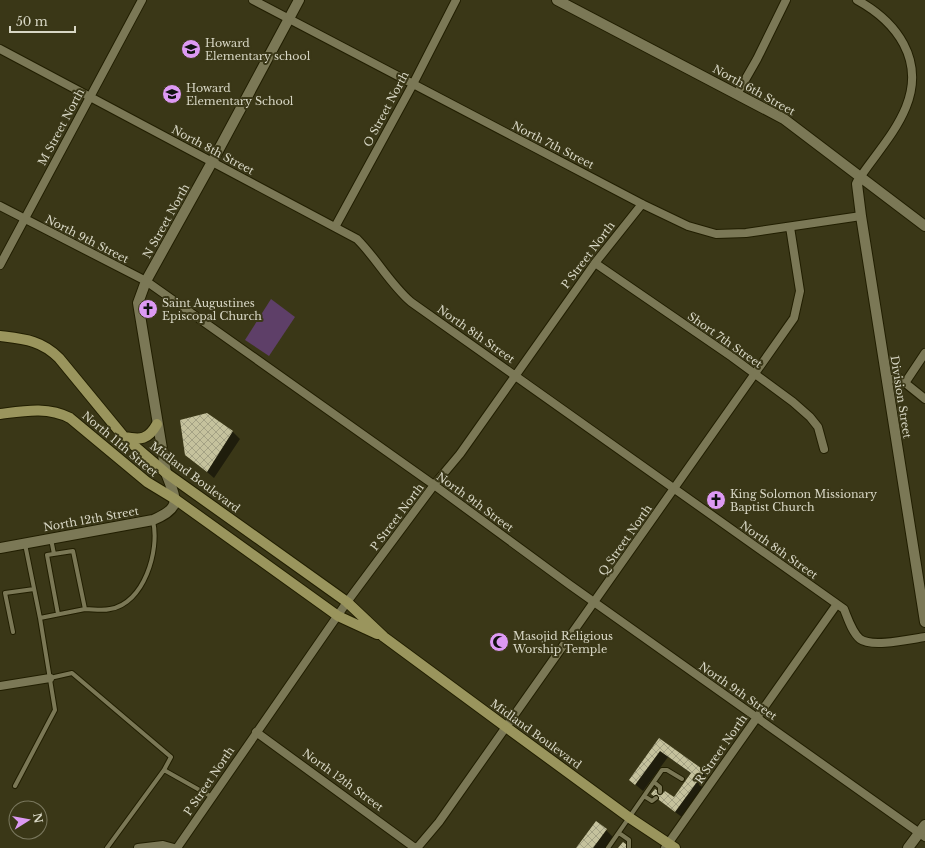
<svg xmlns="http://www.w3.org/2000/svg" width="925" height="848" font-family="'Libre Baskerville',serif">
	<defs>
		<pattern id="building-cross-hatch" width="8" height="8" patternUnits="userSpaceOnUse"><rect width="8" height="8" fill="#c5c29d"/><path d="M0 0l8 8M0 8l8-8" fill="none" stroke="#a4a284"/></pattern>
	</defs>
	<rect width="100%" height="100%" fill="#3a3717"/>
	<path fill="#5e3f68" d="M271 299 295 317 269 356 245 340Z"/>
	<path fill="#0007" d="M207 415 233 432 240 439 214 478 186 454Z
		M659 739 711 779 683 818 652 794 674 799 692 774 668 757 643 791 630 780Z
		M606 830 613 837 605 848H577Z"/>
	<path fill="url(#building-cross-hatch)" d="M207 413 233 431 207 472 185 455 180 420Z
		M659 738 705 771 675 812 651 794 655 789 662 794 665 791 674 797 691 773 660 751 635 785 629 780Z
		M596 821 607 829 593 848H576Z
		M623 842 631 848H618Z"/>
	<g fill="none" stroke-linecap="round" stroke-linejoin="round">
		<defs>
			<path id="service" d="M51 539 54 554
				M25 544 40 618 85 609 73 551 47 555 58 614
				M85 609C93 609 102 611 110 609 144 604 160 550 153 521
				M13 632 5 593 34 589
				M50 678 72 673 171 757 164 770 107 848
				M164 770 212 797
				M654 782 660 787V792
				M15 786 55 710 40 618
				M644 796 652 801 656 798
				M619 833 629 840V847
				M608 848 662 770H667L682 779"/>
			<path id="minor" d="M253 0 642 204 688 226 716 234 746 233 861 216
				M857 0C897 22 925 60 906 107 896 132 876 154 861 176
				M0 49 357 239C377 259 390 284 411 302L844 609C848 619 852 632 860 639 872 648 911 639 925 637
				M737 94 757 59 786 0
				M0 206 146 281 434 485 570 585 925 837
				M335 227 413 84 456 0
				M595 263 732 357 793 402 810 417 818 427 824 449
				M0 265 142 0
				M886 380 899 378 925 399
				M905 383 925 353
				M0 686 50 678
				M256 732 415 848
				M138 848 163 845 174 848
				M177 848 347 602 434 485 460 454 595 263 642 204
				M417 848 439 822 794 318 800 291 790 227
				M665 848 837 604"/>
			<path id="tertiary" d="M557 0 784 119 925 226
				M861 176 857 184 861 216 925 622
				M0 548 153 520C183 507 176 500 166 473L138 303 146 281 212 162 299 0
				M908 848 925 825"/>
			<path id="primary" d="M0 336C24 339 41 340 59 358L124 437 166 473 347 602 384 637 506 727 630 818 675 848
				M0 414C23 411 48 406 70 418L147 482 175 499 338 616 377 634
				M124 437C141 440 148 440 157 424"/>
		</defs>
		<use href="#service" stroke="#211e00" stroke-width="6"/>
		<use href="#minor" stroke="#211e00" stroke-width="10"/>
		<use href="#tertiary" stroke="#211e00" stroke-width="12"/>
		<use href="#primary" stroke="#211e00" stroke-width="12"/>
		<use href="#service" stroke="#7b7856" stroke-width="4"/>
		<use href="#minor" stroke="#7b7856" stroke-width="8"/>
		<use href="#tertiary" stroke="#7b7856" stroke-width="10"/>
		<use href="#primary" stroke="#9a955d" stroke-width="10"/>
	</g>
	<defs>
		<symbol id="school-disc" viewBox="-11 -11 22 22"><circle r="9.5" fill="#dd99f3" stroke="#3a3717"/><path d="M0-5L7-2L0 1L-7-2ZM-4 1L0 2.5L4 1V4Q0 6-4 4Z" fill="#111"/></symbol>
		<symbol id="church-disc" viewBox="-11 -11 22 22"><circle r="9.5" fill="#dd99f3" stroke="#3a3717"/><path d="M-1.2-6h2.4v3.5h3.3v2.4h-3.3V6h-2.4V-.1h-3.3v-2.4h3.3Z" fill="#111"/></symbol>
		<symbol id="mosque-disc" viewBox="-11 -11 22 22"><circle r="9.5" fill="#dd99f3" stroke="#3a3717"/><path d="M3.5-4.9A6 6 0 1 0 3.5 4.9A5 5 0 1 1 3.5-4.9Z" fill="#111"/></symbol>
	</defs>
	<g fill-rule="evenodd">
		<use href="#school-disc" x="180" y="38" width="22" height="22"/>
		<use href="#school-disc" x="161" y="83" width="22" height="22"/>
		<use href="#church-disc" x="137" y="298" width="22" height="22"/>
		<use href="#church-disc" x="705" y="489" width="22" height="22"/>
		<use href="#mosque-disc" x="488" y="631" width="22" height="22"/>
	</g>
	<g text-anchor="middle" stroke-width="4" stroke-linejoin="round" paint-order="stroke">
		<g font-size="11" fill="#d8d7c5" stroke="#3a3717" text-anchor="start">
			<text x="205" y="47">Howard<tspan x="205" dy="13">Elementary school</tspan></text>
			<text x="186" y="92">Howard<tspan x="186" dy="13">Elementary School</tspan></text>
			<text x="162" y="307">Saint Augustines<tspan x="162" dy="13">Episcopal Church</tspan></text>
			<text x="730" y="498">King Solomon Missionary<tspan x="730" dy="13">Baptist Church</tspan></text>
			<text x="513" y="640">Masojid Religious<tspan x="513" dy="13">Worship Temple</tspan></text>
		</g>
		<g font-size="11" fill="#d8d7c5" stroke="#3a3717">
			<text transform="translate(754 90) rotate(29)" y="4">North 6th Street</text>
			<text transform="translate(386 109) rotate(-62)" y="4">O Street North</text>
			<text transform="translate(61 127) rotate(-62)" y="4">M Street North</text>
			<text transform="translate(553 145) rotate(27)" y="4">North 7th Street</text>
			<text transform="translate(213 150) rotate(28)" y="4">North 8th Street</text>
			<text transform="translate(166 221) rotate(-61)" y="4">N Street North</text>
			<text transform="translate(87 239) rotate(27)" y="4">North 9th Street</text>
			<text transform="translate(588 255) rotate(-53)" y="4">P Street North</text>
			<text transform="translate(476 334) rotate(35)" y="4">North 8th Street</text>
			<text transform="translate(725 340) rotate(35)" y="4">Short 7th Street</text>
			<text transform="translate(901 397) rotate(81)" y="4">Division Street</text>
			<text transform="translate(120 444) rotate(40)" y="4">North 11th Street</text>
			<text transform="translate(195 477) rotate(37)" y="4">Midland Boulevard</text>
			<text transform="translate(475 502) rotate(36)" y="4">North 9th Street</text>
			<text transform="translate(397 517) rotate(-53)" y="4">P Street North</text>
			<text transform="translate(91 519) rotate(-10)" y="4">North 12th Street</text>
			<text transform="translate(625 540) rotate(-55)" y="4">Q Street North</text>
			<text transform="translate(779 550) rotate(35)" y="4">North 8th Street</text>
			<text transform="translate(738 691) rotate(35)" y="4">North 9th Street</text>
			<text transform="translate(536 734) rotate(36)" y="4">Midland Boulevard</text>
			<text transform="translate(721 749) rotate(-55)" y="4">R Street North</text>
			<text transform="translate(343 780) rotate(36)" y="4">North 12th Street</text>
			<text transform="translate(209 781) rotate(-56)" y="4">P Street North</text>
		</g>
	</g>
	<g transform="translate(28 820) rotate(79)"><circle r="19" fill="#3a3717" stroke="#79775d"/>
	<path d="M0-3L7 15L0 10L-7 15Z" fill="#dd99f3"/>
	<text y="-6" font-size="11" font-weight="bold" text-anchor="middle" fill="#d8d7c5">N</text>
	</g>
	<path d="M10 26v6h65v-6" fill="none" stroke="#d8d7c5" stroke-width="2"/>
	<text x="16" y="26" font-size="12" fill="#d8d7c5" stroke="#3a3717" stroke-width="3" paint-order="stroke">50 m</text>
</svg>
